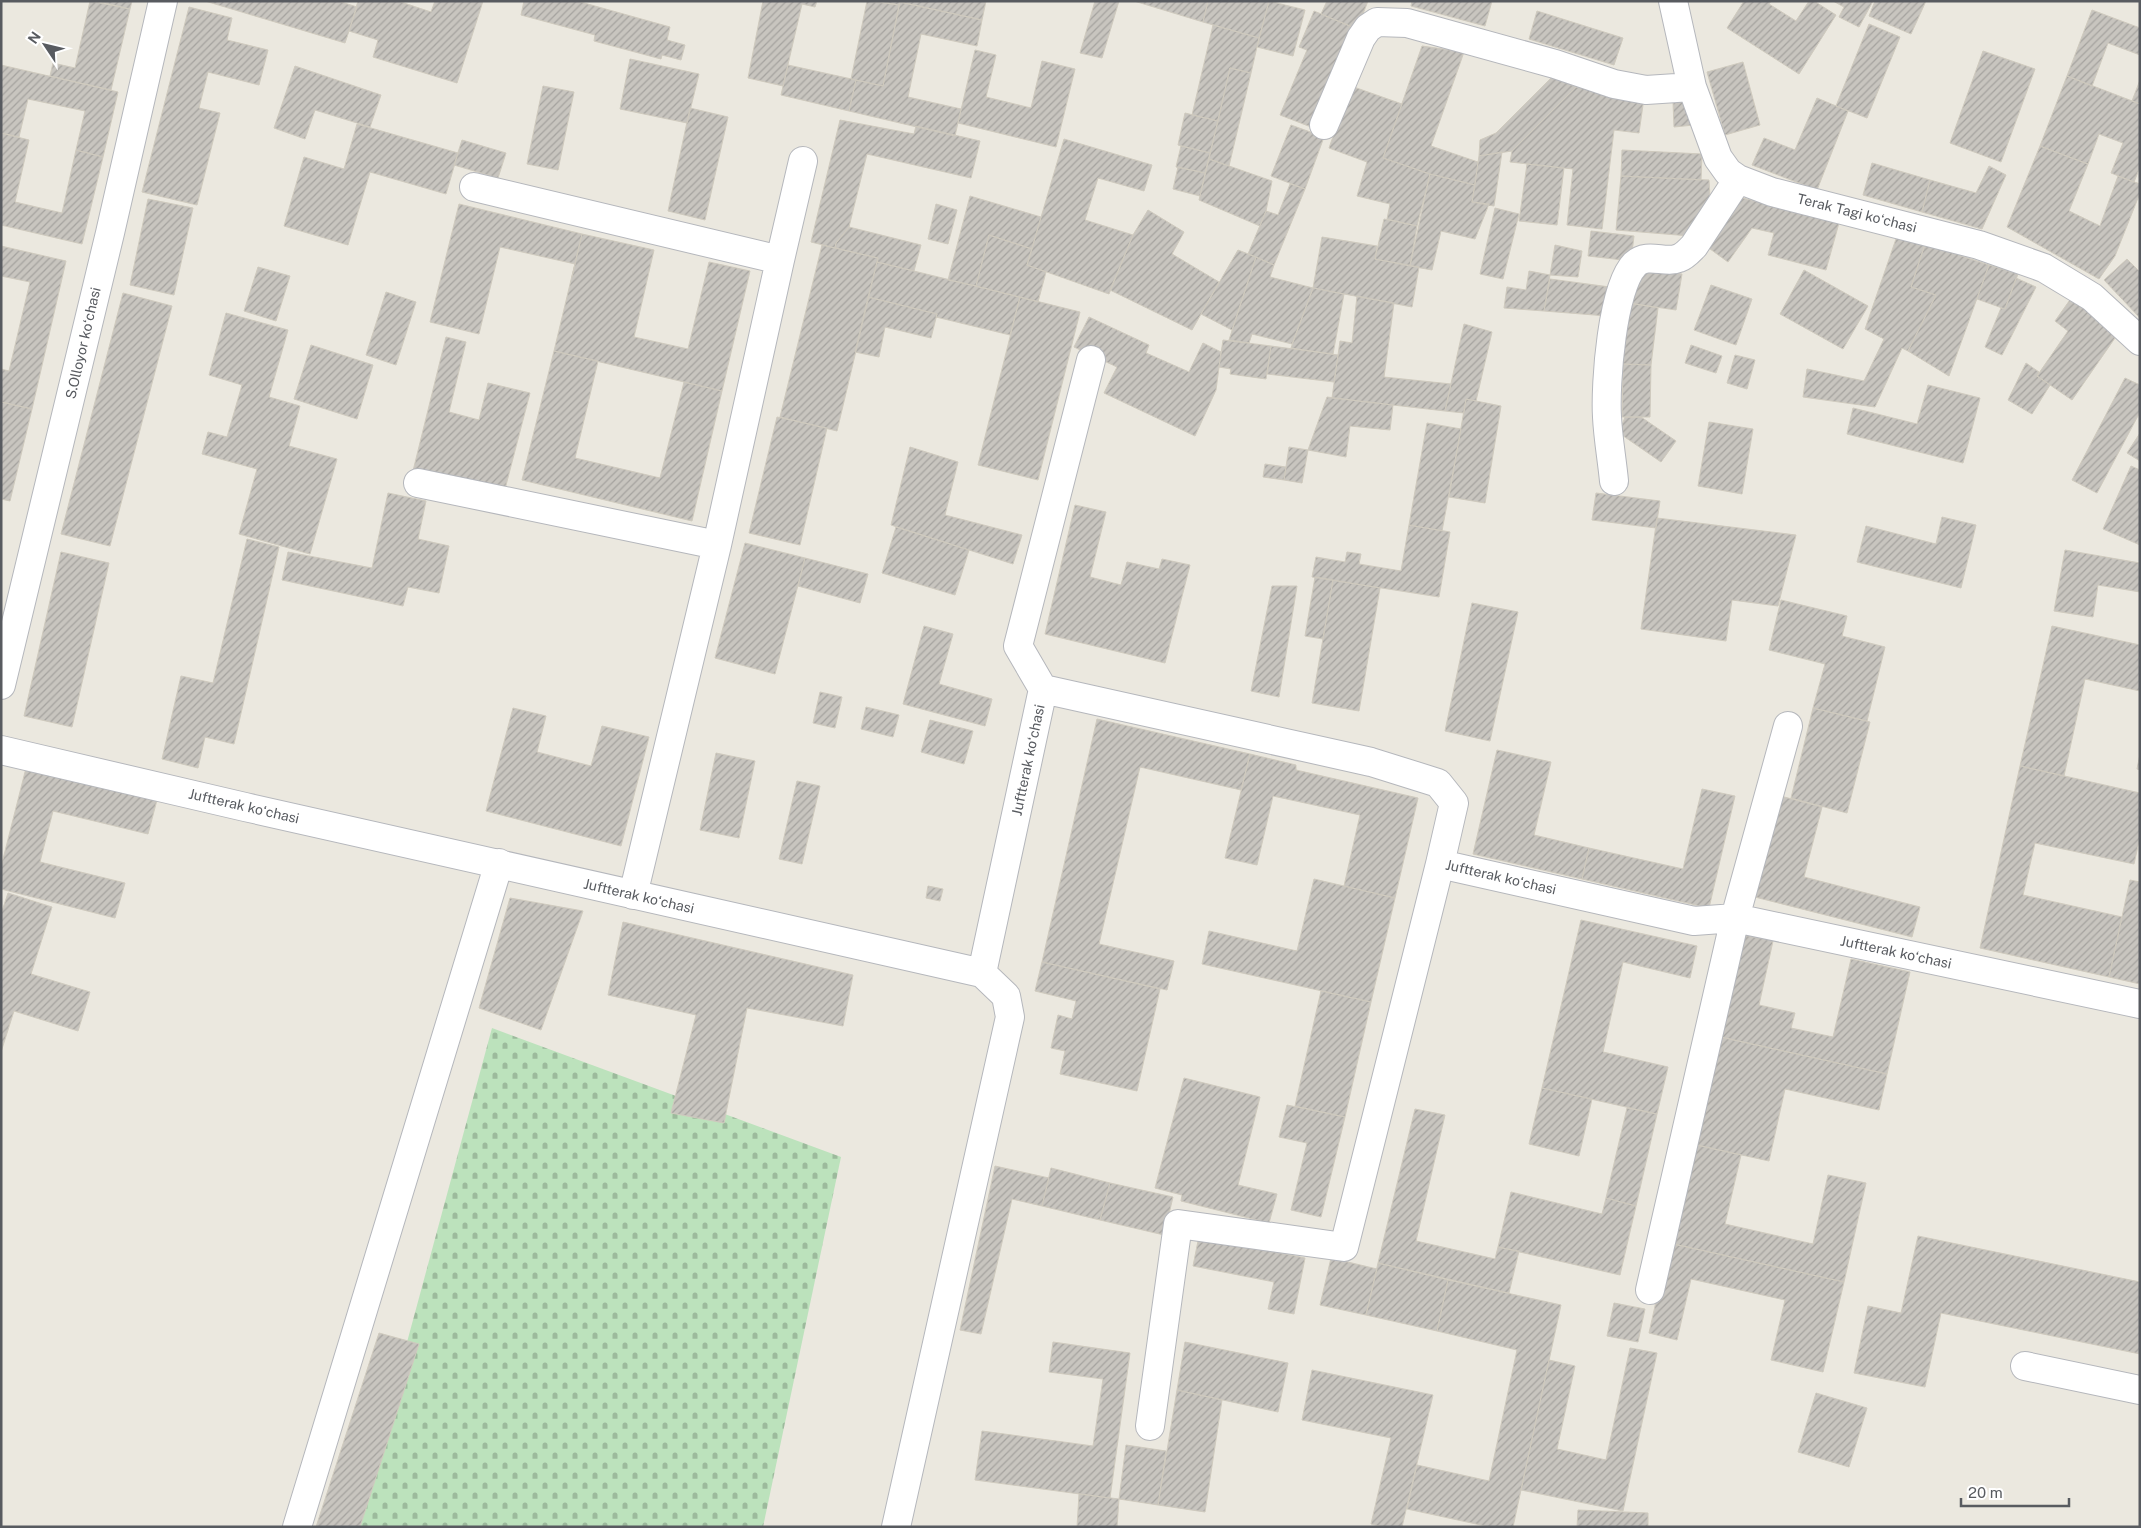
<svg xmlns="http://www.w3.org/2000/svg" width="2141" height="1528" font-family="'Public Sans',sans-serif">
	<defs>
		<pattern id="cemetery-stones" width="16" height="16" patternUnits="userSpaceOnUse" patternTransform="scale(1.25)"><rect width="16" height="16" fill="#bce2bc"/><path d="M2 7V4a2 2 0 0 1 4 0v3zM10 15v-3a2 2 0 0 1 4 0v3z" fill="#9cba9c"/></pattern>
		<pattern id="building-hatch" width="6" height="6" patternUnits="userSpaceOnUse" patternTransform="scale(1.25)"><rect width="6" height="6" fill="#c8c5bf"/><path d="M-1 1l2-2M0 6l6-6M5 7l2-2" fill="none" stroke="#a5a39f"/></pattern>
	</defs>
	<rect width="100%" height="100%" fill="#ebe8df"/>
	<path fill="url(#cemetery-stones)" d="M492 1028 841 1157 763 1527H357Z"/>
	<path fill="url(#building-hatch)" stroke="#cfcabe" d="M90 1 130 9 111 90 50 76 53 63 75 68Z
		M97 1H132L130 9Z
		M205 1H338L357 7 345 43Z
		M358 1H398L431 12 435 1H483L457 83 373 57 378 40 349 31Z
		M524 1H577L670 27 667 40 685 45 681 60 662 55 661 59 594 41 595 35 521 15Z
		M763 1H817L815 7 802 4 783 86 748 78Z
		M867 1 899 5 883 86 851 79Z
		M879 1H986L982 20 900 2 899 5Z
		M1095 1H1119L1102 58 1080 53Z
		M1134 1H1208L1203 22Z
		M1208 1H1269L1259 38 1203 22Z
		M1269 1 1305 10 1293 56 1257 47Z
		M1327 1H1368L1357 29 1321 14Z
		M1412 1H1492L1485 26 1411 6Z
		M1744 1H1771L1769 4 1796 21 1809 1H1814L1836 15 1799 74 1727 28Z
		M1833 1H1873L1859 27 1839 17 1844 7Z
		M1875 1H1926L1911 34 1869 16Z
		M900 2 982 20 977 46 921 34 908 97 961 109 955 136 849 111 856 80 883 86Z
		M189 7 232 18 227 40 268 50 259 85 208 72 199 108 220 113 197 205 142 192Z
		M2092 10 2140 28V55L2108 43 2092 86 2067 76Z
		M1314 11 1357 29 1311 127 1280 115 1307 50 1299 47Z
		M1537 11 1623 38 1614 65 1529 39Z
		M1869 24 1900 37 1867 118 1836 106Z
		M1213 25 1259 38 1251 73 1230 68 1218 121 1192 115Z
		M1422 46 1464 52 1431 146 1478 162 1475 185 1430 174 1383 158Z
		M975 50 996 55 986 97 1031 108 1042 61 1075 69 1056 147 958 123Z
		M1983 51 2035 69 2001 162 1950 143Z
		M630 59 699 74 687 123 620 109Z
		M1743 62 1760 125 1725 135 1707 72Z
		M1 65 118 92 103 157 76 150 85 111 28 99 19 137 1 133Z
		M788 65 856 80 849 111 781 95Z
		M295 66 381 95 370 127 315 110 305 139 274 128Z
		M1230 68 1251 73 1229 166 1209 159Z
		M1553 76 1576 87 1512 151 1479 156 1480 140 1496 133Z
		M2067 76 2140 104V167L2134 182 2111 173 2123 143 2099 134 2088 164 2040 146Z
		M2140 80V104L2132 101Z
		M543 86 574 92 558 170 527 164Z
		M1351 86 1402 104 1383 158 1430 174 1417 226 1387 219 1390 204 1357 196 1367 162 1329 148Z
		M1576 87 1644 98 1639 133 1614 130 1602 229 1567 225 1573 169 1510 162 1512 151Z
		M1817 98 1848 111 1817 190 1752 165 1764 138 1795 150Z
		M1692 101 1694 125 1674 127 1673 102Z
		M690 108 728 117 705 220 668 211Z
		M1185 113 1218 121 1210 153 1178 145Z
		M840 120 914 134 916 126 980 141 971 178 867 154 849 227 836 243 835 248 811 242Z
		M357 124 458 153 446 194 370 172 348 245 284 226 304 157 344 169Z
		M1291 125 1324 137 1305 189 1271 176Z
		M1 133 29 140 15 202 62 213 76 150 103 157 82 244 1 225Z
		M1064 139 1152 165 1144 191 1098 178 1085 220 1133 235 1109 294 1027 265Z
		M462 140 506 153 498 178 454 165Z
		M1181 146 1210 153 1205 173 1176 167Z
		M2040 146 2088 164 2069 211 2100 226 2118 176 2140 184V193L2115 256 2099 279 2007 227Z
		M1622 150 1702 154 1701 180 1621 176Z
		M1502 152 1494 206 1472 202 1479 156Z
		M1209 159 1272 181 1266 211 1260 226 1199 200Z
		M1872 163 1930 180 1922 212 1863 195Z
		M1527 164 1564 168 1557 225 1519 221Z
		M1989 166 2006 175 1982 229 1922 212 1930 180 1976 193Z
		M1178 167 1205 173 1200 196 1173 189Z
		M1430 174 1475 185 1472 202 1489 204 1475 239 1441 231 1432 270 1410 266Z
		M1621 176 1709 180 1710 197 1690 236 1616 230Z
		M1290 184 1305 189 1274 265 1248 254 1266 211 1278 215Z
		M970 196 1041 217 1032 249 989 235 976 286 948 280Z
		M1739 197 1839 223 1826 270 1768 255 1774 233 1752 228 1728 262 1706 246Z
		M148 199 193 208 174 295 130 285Z
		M459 204 582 234 572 277 575 264 500 247 479 334 430 322Z
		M936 204 957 210 948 244 928 239Z
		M1495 208 1519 214 1503 279 1480 274Z
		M1148 210 1184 232 1172 254 1219 282 1192 330 1110 290 1133 235Z
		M1384 219 1417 226 1410 266 1375 259Z
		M849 227 921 245 914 271 877 262 878 258 835 248 836 243Z
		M1591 231 1634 236 1631 261 1588 256Z
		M1898 233 1925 244 1911 287 1936 295 1908 351 1902 348 1875 407 1803 397 1807 369 1864 381 1884 339 1865 329Z
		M582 234 654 250 634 337 688 349 709 262 750 271 722 391 554 351Z
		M989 235 1032 249 1027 265 1046 272 1038 302 976 286Z
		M1322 237 1377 246 1375 259 1419 267 1412 307 1313 288Z
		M1925 244 1989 265 1949 376 1908 351 1936 295 1911 287Z
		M822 245 878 258 837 431 780 417Z
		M1555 245 1582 251 1578 277 1550 275Z
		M1 246 66 261 32 409 1 402V369L9 371 30 282 1 276Z
		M1238 250 1256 257 1232 330 1201 314Z
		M1256 257 1274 265 1270 277 1313 288 1292 344 1252 334 1249 343 1229 340Z
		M2127 259 2140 272V318L2104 280Z
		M877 262 1020 297 1010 335 936 317 937 314 868 297Z
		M1989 265 2018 274 2005 309 1977 299Z
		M258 267 290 276 276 321 244 311Z
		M1645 269 1682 274 1676 310 1629 303Z
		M1804 270 1868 306 1843 349 1780 314Z
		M1529 271 1550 275 1544 311 1504 308 1507 287 1526 290Z
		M2016 278 2036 287 2002 355 1985 347 2001 308 2005 309Z
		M1550 279 1610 287 1607 316 1544 311Z
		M1711 285 1752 299 1736 345 1694 330Z
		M1313 288 1344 294 1333 354 1291 348Z
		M386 292 416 302 396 365 366 355Z
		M123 293 172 306 110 546 61 534Z
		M1357 296 1394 303 1384 377 1451 384 1445 411 1332 398 1340 341 1352 343Z
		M868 297 937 314 931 338 885 327 879 357 855 352Z
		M1020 297 1080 312 1038 480 978 465Z
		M2072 297 2086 307 2115 338 2072 400 2037 376 2068 331 2055 321Z
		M1629 303 1658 308 1651 365 1620 364Z
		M226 313 288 330 269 397 300 406 289 446 337 459 310 554 239 534 257 469 202 454 208 432 227 437 242 385 209 375Z
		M1089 317 1149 345 1146 353 1189 372 1203 343 1221 352 1216 390 1195 436 1104 393 1117 367 1074 347Z
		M1464 324 1492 332 1476 401 1466 399 1464 413 1445 411Z
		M446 337 466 342 449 412 479 420 488 383 530 393 504 493 413 471Z
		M1223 340 1271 346 1266 379 1230 374 1231 369 1219 367Z
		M311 345 373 365 357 419 294 399Z
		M1691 345 1722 356 1716 373 1685 363Z
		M1271 346 1338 355 1334 382 1267 374Z
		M554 351 598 361 575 458 660 478 684 382 722 391 692 521 522 480Z
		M1735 355 1755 360 1747 389 1727 383Z
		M2026 363 2039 372 2037 376 2050 385 2032 414 2008 400Z
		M1623 364 1651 365 1650 417H1622Z
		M2125 378 2140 385V412L2097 493 2072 480Z
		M1928 385 1980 398 1963 463 1847 434 1853 408 1917 424Z
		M1327 397 1393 405 1390 430 1350 426 1346 457 1308 450Z
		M1466 399 1501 406 1485 503 1449 497Z
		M1 402 32 409 10 501 1 499Z
		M777 417 827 428 800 545 749 533Z
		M1625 417H1641L1676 441 1661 462 1619 433Z
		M1709 422 1753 429 1742 494 1698 486Z
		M1427 423 1461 429 1442 531 1409 525Z
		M2140 433V461L2127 453Z
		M910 447 958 462 945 515 1022 535 1013 564 891 525Z
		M1289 447 1308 450 1302 483 1284 480Z
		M1265 464 1286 467 1284 480 1263 477Z
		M2131 466 2140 470V545L2103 529Z
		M388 493 426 501 418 539 449 546 439 593 408 587 403 606 282 580 288 552 372 568Z
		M1596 493 1660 501 1656 528 1592 520Z
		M1075 505 1106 512 1090 577 1121 585 1127 562 1159 569 1162 559 1190 565 1165 663 1045 634Z
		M1942 517 1976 525 1961 588 1857 562 1866 526 1936 544Z
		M1657 518 1796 535 1778 606 1732 600 1726 641 1641 629Z
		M1409 525 1450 532 1439 597 1312 577 1316 557 1345 562 1347 552 1361 554 1359 564 1401 571Z
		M896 527 969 550 955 595 882 573Z
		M247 539 279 547 234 744 205 737 198 768 162 759 181 676 213 683Z
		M745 543 805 558 775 674 715 658Z
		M2065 550 2140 563V592L2098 585 2093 617 2054 611Z
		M61 552 109 563 72 727 24 716Z
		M805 558 868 574 860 603 798 586Z
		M1315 577 1333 580 1323 639 1305 636Z
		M1333 580 1380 588 1359 711 1312 703Z
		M1272 586H1297L1279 697 1251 691Z
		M1781 600 1847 616 1842 636 1885 647 1867 721 1813 708 1825 664 1769 650Z
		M1472 603 1518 612 1490 741 1445 731Z
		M924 626 953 634 939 684 992 699 985 726 903 704Z
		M2052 626 2140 645V691L2085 679 2064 776 2020 766Z
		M820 692 842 697 835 728 813 723Z
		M866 707 899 715 893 737 861 729Z
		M513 708 546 716 537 752 591 766 602 726 649 737 621 846 486 811Z
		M1813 708 1870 722 1847 813 1791 798Z
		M1097 719 1250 754 1241 790 1140 767 1099 944 1174 961 1167 990 1042 962Z
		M930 720 973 731 964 764 921 752Z
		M1497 750 1551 762 1534 835 1589 848 1582 879 1473 854Z
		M716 753 755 761 739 838 700 830Z
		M1250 754 1296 765V770L1418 798 1395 898 1344 886 1360 815 1273 796 1257 865 1225 858Z
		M2140 754V770L2137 769Z
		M2020 766 2140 793V837L2134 864 2035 843 2023 895 2122 917 2109 977 1980 948Z
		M26 768 157 800 148 834 53 811 40 862 125 883 115 918 1 889V867Z
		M797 781 820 786 802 864 779 859Z
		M1702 789 1735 796 1709 908 1582 879 1589 848 1683 869Z
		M1773 794 1822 807 1804 877 1920 907 1912 937 1747 895Z
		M1314 879 1395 898 1371 1002 1202 964 1209 931 1297 951Z
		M2130 880 2140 882V984L2109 977Z
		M928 886 943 889 940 901 926 898Z
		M8 893 52 907 31 974 90 992 78 1031 14 1011 1 1052V914Z
		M510 898 583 911 541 1030 479 1008Z
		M1581 920 1697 946 1690 978 1623 962 1603 1052 1668 1067 1657 1114 1542 1088Z
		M623 922 853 975 843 1026 747 1008 724 1123 671 1113 696 1015 608 995Z
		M1739 934 1773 941 1759 1005 1795 1013 1791 1028 1833 1037 1851 959 1910 972 1887 1074 1716 1036Z
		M1042 962 1160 989 1137 1091 1060 1074 1065 1051 1051 1048 1058 1015 1072 1019 1076 1001 1035 991Z
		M1321 991 1371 1002 1345 1117 1295 1106Z
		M1716 1036 1887 1074 1879 1110 1785 1089 1769 1161 1692 1144Z
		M1184 1078 1260 1097 1238 1185 1277 1194 1269 1223 1181 1201 1182 1195 1155 1188Z
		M1542 1088 1592 1099 1579 1156 1529 1144Z
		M1287 1105 1345 1117 1321 1217 1291 1210 1307 1143 1279 1137Z
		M1627 1108 1657 1114 1636 1206 1606 1198Z
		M1415 1109 1445 1115 1416 1241 1495 1259 1498 1247 1519 1251 1509 1293 1378 1263Z
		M1692 1144 1741 1155 1725 1224 1813 1244 1828 1175 1866 1183 1844 1282 1669 1243Z
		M995 1166 1049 1178 1042 1206 1012 1199 981 1334 960 1330Z
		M1051 1168 1110 1183 1100 1220 1042 1206Z
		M1110 1183 1173 1197 1164 1235 1100 1220Z
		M1511 1192 1602 1214 1606 1198 1636 1206 1620 1275 1498 1247Z
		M1199 1236 1305 1258 1294 1314 1268 1309 1274 1282 1193 1266Z
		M1918 1236 2140 1282V1354L1941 1313 1925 1387 1854 1373 1868 1306 1901 1313Z
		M1669 1243 1844 1282 1823 1372 1771 1360 1785 1300 1691 1279 1677 1340 1649 1333Z
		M1331 1258 1377 1269 1366 1315 1320 1305Z
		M1378 1263 1448 1280 1437 1331 1366 1315Z
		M1448 1280 1561 1305 1513 1527H1490L1407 1509 1417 1465 1489 1481 1517 1350 1437 1331Z
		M1614 1303 1645 1309 1638 1342 1607 1336Z
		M379 1333 419 1344 360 1527H316Z
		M1053 1342 1130 1353 1110 1498 975 1480 982 1431 1093 1446 1103 1379 1049 1372Z
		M1185 1342 1288 1363 1278 1412 1177 1390Z
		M1630 1348 1657 1353 1623 1511 1521 1490 1549 1360 1575 1366 1557 1449 1606 1460Z
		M1312 1370 1433 1395 1402 1527H1384L1371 1524 1391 1438 1302 1420Z
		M1177 1390 1222 1400 1205 1512 1158 1505Z
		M1816 1393 1867 1408 1849 1467 1798 1452Z
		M1126 1445 1166 1451 1158 1505 1119 1499Z
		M1079 1494 1119 1499 1117 1527H1077Z
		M1578 1510 1648 1513V1527H1577Z"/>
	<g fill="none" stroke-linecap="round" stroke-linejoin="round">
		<defs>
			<path id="minor" d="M1673 1 1692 87 1718 158 1728 172 1738 179 1772 192 1979 245 2044 268 2092 297 2140 341
				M1324 125 1361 38 1368 28 1377 22 1407 23 1555 64 1614 84 1646 90 1692 87
				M474 187 780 260 717 545 633 895
				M780 260 803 161
				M1614 481C1612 460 1608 438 1607 417 1605 384 1612 287 1635 264 1648 252 1665 264 1679 258 1685 256 1690 250 1694 246L1738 179
				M418 483 717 545
				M1 685 110 233 163 1
				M1043 689 1018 646 1091 360
				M1 750 245 807 982 973 1043 689 1371 762 1438 783 1454 803 1440 864 1694 921 1735 918 2140 1004
				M1650 1290 1735 918 1788 726
				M2025 1366 2140 1390
				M1150 1426 1178 1224 1344 1247 1440 864
				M297 1527 499 863
				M896 1527 1010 1017 1006 996 982 973"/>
		</defs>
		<use href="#minor" stroke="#b5b7bc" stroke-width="30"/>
		<use href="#minor" stroke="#fff" stroke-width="28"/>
	</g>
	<g text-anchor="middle" stroke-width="4" stroke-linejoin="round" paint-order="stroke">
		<g font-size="14" fill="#585b60" stroke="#fff">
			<text transform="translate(1857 213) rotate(14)" y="5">Terak Tagi koʻchasi</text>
			<text transform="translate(83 343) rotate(-77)" y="5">S.Olloyor koʻchasi</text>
			<text transform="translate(1028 760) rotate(-78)" y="5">Juftterak koʻchasi</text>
			<text transform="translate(244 806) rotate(13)" y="5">Juftterak koʻchasi</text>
			<text transform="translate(1501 877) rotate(13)" y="5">Juftterak koʻchasi</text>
			<text transform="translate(639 896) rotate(13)" y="5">Juftterak koʻchasi</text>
			<text transform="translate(1896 952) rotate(12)" y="5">Juftterak koʻchasi</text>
		</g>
	</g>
	<rect width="2141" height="1528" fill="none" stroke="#585b60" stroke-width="5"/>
	<g transform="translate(45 45) rotate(305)" stroke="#ffffff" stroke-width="4" paint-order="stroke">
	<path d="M0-4L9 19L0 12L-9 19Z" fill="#585b60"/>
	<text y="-8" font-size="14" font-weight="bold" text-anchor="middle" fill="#585b60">N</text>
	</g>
	<path d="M1961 1498v8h108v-8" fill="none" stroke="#585b60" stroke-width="2.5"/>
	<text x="1968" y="1498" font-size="15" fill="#585b60" stroke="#ffffff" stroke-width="4" paint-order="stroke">20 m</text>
</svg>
